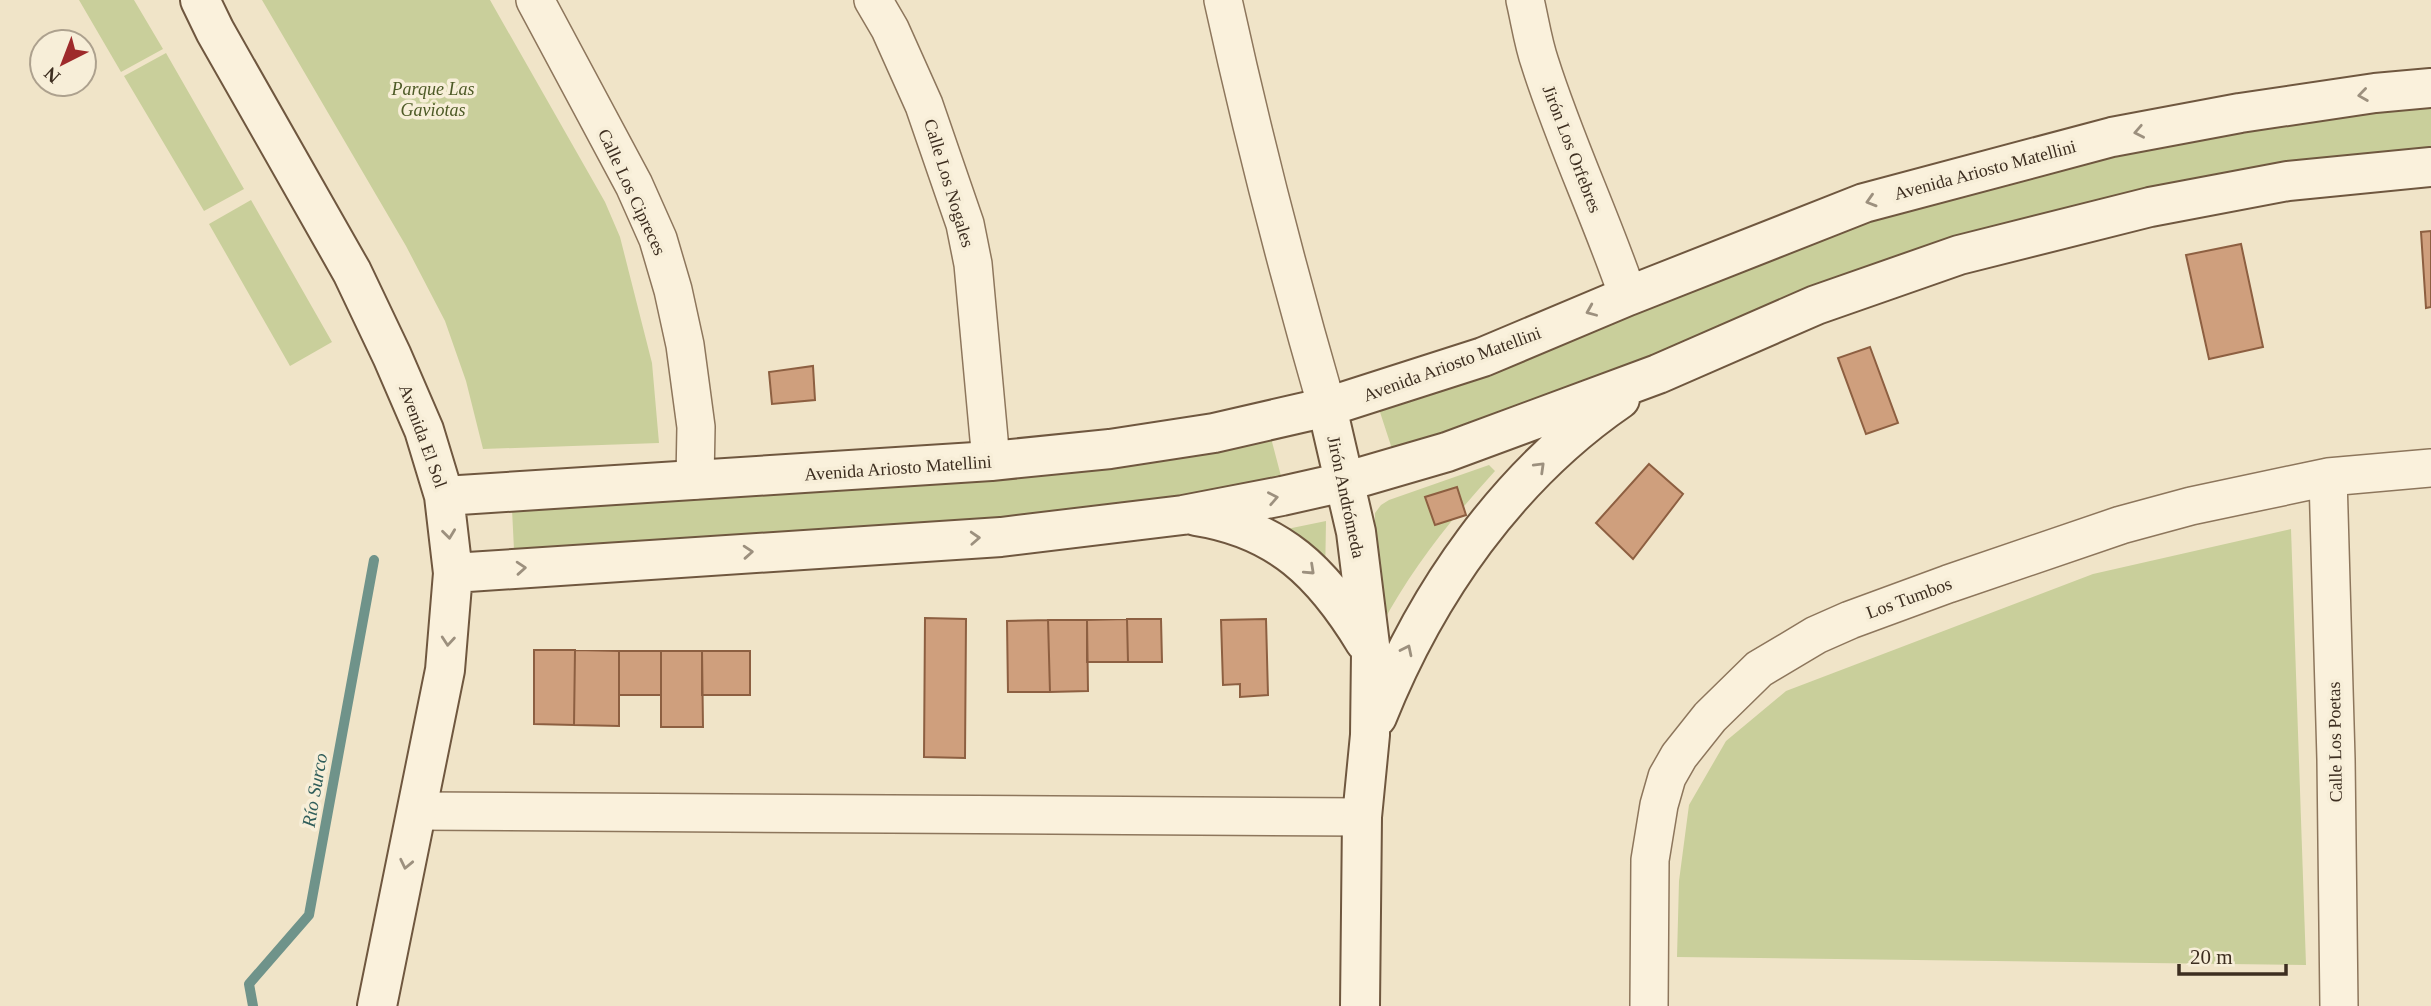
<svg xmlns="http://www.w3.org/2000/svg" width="2431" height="1006" font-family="'Times New Roman',serif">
	<rect width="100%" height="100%" fill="#f0e4c8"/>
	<path fill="#c9cf9b" d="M79 0H134L163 49 121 72Z
		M262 0H490L605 202 620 237 652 363 659 443 483 449 466 381 445 321 406 246Z
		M166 53 244 189 204 211 124 76Z
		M2431 104V149L1763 311 1515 411 1393 452 1379 409 1859 223 2085 161 2216 133Z
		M251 200 332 342 290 366 209 224Z
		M1271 438 1282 480 1197 497 936 525 514 550 512 509Z
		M1489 465 1495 471C1451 519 1412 568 1381 626L1373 624 1375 513 1381 505 1389 500Z
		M1326 521 1325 581 1287 529Z
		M2291 529 2306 965 1677 957 1679 881 1689 805 1726 741 1786 691 2093 574Z"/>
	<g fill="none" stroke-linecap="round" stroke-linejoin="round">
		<path stroke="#6f938a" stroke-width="10" d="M253 1006 249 984 309 915 374 560"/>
	</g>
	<path fill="#cf9f7d" stroke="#8d5f41" stroke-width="2" d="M2431 231V307L2426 308 2421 232Z
		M2241 244 2263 347 2209 359 2186 255Z
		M1870 347 1898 423 1866 434 1838 358Z
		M813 366 815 400 772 404 769 372Z
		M1649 464 1683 494 1633 559 1596 523Z
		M1457 487 1466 515 1435 525 1425 497Z
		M925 618 966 619 965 758 924 757Z
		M1127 619 1128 662H1087V620Z
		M1127 619H1161L1162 662H1128Z
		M1266 619 1268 695 1240 697V684L1223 685 1221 620Z
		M1048 620 1050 692H1008L1007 621Z
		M1048 620H1087L1088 691 1050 692Z
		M534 650H575L574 725 534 724Z
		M575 650 619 651V726L574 725Z
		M619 651H661V695H619Z
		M661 651H702L703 727H661Z
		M702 651H750V695H702Z"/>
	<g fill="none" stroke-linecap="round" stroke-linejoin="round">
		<defs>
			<path id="street" d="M535 0 634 185 658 239 673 290 685 345 696 427 695 480
				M873 0 890 29 924 105 965 224 973 264 991 461
				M1223 0C1253 137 1288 272 1327 407
				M1525 0C1530 21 1533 43 1540 63 1565 142 1601 217 1628 296
				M2328 477 2336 759 2339 1006
				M417 811 1362 817
				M1649 1006 1650 860 1659 805 1667 777 1679 756 1710 717 1759 669 1816 635 1850 620 1948 584 2121 525 2191 506 2328 477 2431 468"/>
			<path id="secondary" d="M200 0 215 31 352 272 392 356 424 430 444 496 453 573 445 670 377 1006
				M1327 407 1356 532 1371 653 1370 735 1362 817 1360 1006
				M444 496 991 461 1110 449 1214 433 1327 407 1483 357 1628 296 1864 203 2112 137 2240 113 2375 93 2431 88
				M1196 516C1279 529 1323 573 1365 642
				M453 573 1001 537 1183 515 1282 496 1344 482 1447 452 1658 374 1816 305 1959 255 2150 207 2288 181 2431 167
				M1377 717C1427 592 1508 476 1620 399"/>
		</defs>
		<use href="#street" stroke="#8d765c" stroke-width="40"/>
		<use href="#secondary" stroke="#6f573f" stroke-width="42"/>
		<use href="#street" stroke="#faf1dc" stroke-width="37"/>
		<use href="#secondary" stroke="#faf1dc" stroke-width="38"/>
	</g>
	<defs><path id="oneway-chevron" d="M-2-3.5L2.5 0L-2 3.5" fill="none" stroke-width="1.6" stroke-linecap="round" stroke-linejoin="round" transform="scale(1.75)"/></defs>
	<g stroke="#9c907e">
		<use href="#oneway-chevron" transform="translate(2363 95) rotate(172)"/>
		<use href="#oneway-chevron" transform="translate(2139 132) rotate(169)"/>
		<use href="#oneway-chevron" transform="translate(1871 201) rotate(163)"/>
		<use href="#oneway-chevron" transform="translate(1591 311) rotate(157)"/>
		<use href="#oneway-chevron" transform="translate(1540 467) rotate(-44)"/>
		<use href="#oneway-chevron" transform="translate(1273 498) rotate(-11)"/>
		<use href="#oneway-chevron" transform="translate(449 534) rotate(83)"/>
		<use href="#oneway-chevron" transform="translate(975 538) rotate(-3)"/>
		<use href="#oneway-chevron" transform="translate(748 552) rotate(-4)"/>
		<use href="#oneway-chevron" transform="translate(521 568) rotate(-4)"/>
		<use href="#oneway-chevron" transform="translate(1310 570) rotate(43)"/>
		<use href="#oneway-chevron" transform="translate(448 641) rotate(95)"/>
		<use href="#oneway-chevron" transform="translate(1407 650) rotate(-64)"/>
		<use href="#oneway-chevron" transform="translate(406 864) rotate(102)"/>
	</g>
	<g text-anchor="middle" stroke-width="7" stroke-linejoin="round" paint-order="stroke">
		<g font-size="18" font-style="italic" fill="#4d5a26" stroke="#f7eed8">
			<text x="433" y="95">Parque Las<tspan x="433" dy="21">Gaviotas</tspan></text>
		</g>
		<g font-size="18" fill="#3d2e20" stroke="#f7eed8">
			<text transform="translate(1572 149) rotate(69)" y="6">Jirón Los Orfebres</text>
			<text transform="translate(1985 170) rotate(-15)" y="6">Avenida Ariosto Matellini</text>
			<text transform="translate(949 183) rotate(73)" y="6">Calle Los Nogales</text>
			<text transform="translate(632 192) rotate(65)" y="6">Calle Los Cipreces</text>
			<text transform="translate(1452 364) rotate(-20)" y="6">Avenida Ariosto Matellini</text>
			<text transform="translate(423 436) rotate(70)" y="6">Avenida El Sol</text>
			<text transform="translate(898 468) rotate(-4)" y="6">Avenida Ariosto Matellini</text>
			<text transform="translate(1346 497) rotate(78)" y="6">Jirón Andrómeda</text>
			<text transform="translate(1909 598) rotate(-20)" y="6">Los Tumbos</text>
			<text transform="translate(2335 742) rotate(-91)" y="6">Calle Los Poetas</text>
		</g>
		<g font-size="19" font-style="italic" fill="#2f5d5a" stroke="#f7eed8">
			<text transform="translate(314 790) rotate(-80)" y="7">Río Surco</text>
		</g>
	</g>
	<g transform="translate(63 63) rotate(222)"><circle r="33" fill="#f7eed8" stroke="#ada18e" stroke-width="2"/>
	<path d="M0-5L12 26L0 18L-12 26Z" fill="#9e2a2b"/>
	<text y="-10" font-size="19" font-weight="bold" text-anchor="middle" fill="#3d2e20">N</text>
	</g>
	<path d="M2179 964v10h107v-10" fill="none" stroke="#3d2e20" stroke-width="3.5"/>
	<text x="2190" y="964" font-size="21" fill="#3d2e20" stroke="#f7eed8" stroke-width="5" paint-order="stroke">20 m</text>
</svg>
